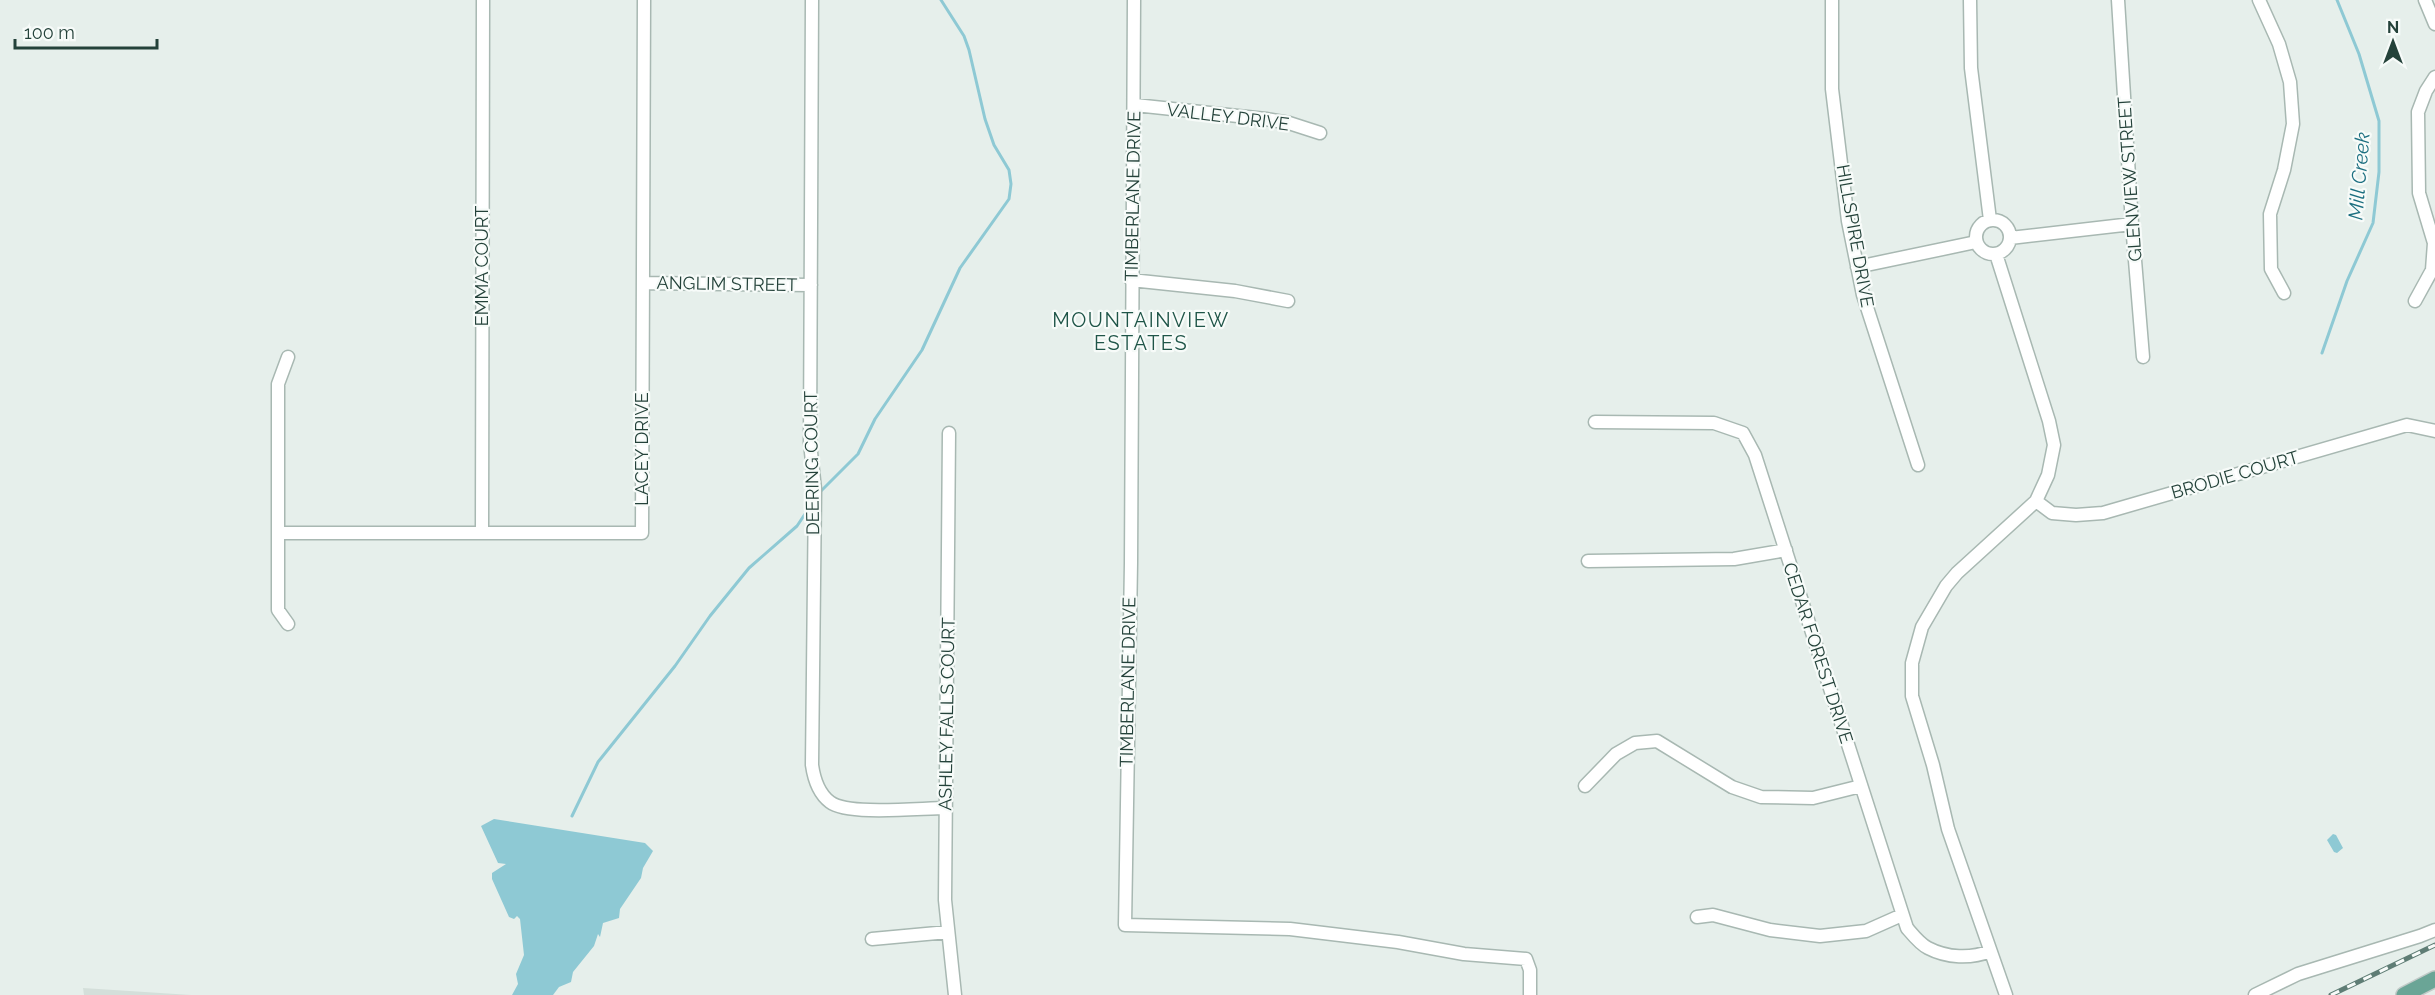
<svg xmlns="http://www.w3.org/2000/svg" width="2435" height="995" font-family="Raleway,sans-serif">
	<rect width="100%" height="100%" fill="#e6efeb"/>
	<path fill="#d4dfda" d="M83 988 191 995H84Z"/>
	<path fill="#8ec9d4" d="M494 819 645 843 653 851 643 868 641 878 620 909 619 918 603 923 600 937 598 934 594 946 573 972 571 982 559 987 553 995H512L518 984 516 974 524 955 520 919 517 916 514 919 509 917 492 879V873L506 864 498 863 481 826Z
		M2333 834 2336 835 2343 848 2337 853 2334 852 2327 840Z"/>
	<g fill="none" stroke-linecap="round" stroke-linejoin="round">
		<path stroke="#8ec9d4" stroke-width="3" d="M2322 353 2347 281 2373 223 2379 172V121L2359 54 2337 0
			M821 491 858 454 875 419 922 350 960 268 1009 199 1011 184 1009 170 994 145 985 119 969 50 964 36 941 0
			M572 816 598 762 675 666 710 616 749 568 797 526 807 511"/>
		<defs>
			<path id="minor" d="M812 0 810 443 815 489 812 765C814 779 818 793 830 802 848 816 921 808 946 808
				M1134 0 1131 563 1125 925 1290 929 1398 942 1464 954 1526 959 1530 970V995
				M1832 0V89L1848 221 1863 295 1918 465
				M1970 0 1971 68 1990 220
				M2118 0 2132 224 2143 357
				M2259 0 2279 44 2290 82 2293 124 2284 170 2270 214 2271 269 2284 293
				M2425 0 2435 24
				M1135 105 1266 119 1289 123 1320 133
				M1976 237a17 17 0 1 1 34 0a17 17 0 1 1-34 0Z
				M2010 238 2132 224
				M1996 254 2049 421 2054 445 2048 475 2036 501 1957 573 1946 586 1922 627 1912 663V696L1933 765 1948 829 2006 995
				M1857 267 1976 242
				M1131 280 1235 291 1288 301
				M643 283 811 285
				M2415 301 2432 270 2434 243 2419 193 2418 112 2426 91 2435 77
				M288 357 278 384V610L288 624
				M1595 422 1714 423 1743 433 1755 455 1907 928C1913 935 1920 944 1928 948 1947 958 1971 959 1990 951
				M949 433 945 900 955 995
				M2036 501 2052 513 2076 515 2103 513 2407 425 2435 431
				M482 532 483 0
				M278 533H642L644 0
				M1588 561 1734 559 1786 550
				M1585 786 1616 754 1635 743 1657 741 1732 787 1761 797 1813 798 1861 786
				M1697 917 1713 915 1770 930 1820 936 1866 931 1902 915
				M872 939 948 932
				M2255 995 2298 974 2420 936 2435 930"/>
			<path id="major" d="M2404 995 2435 979"/>
		</defs>
		<use href="#minor" stroke="#a8b8b2" stroke-width="15"/>
		<use href="#major" stroke="#c2cac8" stroke-width="18"/>
		<use href="#minor" stroke="#fff" stroke-width="12"/>
		<use href="#major" stroke="#6aa596" stroke-width="15"/>
		<defs>
			<path id="rail" d="M2331 995 2435 945"/>
		</defs>
		<use href="#rail" stroke="#5f7d75" stroke-width="5"/>
		<use href="#rail" stroke="#f7fbf9" stroke-width="3" stroke-dasharray="9" stroke-linecap="butt"/>
	</g>
	<g text-anchor="middle" stroke-width="4.5" stroke-linejoin="round" paint-order="stroke">
		<g font-size="18" fill="#24423a" stroke="#f7fbf9">
			<text transform="translate(1228 117) rotate(7)" y="6">VALLEY DRIVE</text>
			<text transform="translate(2130 179) rotate(-94)" y="6">GLENVIEW STREET</text>
			<text transform="translate(1133 196) rotate(-89)" y="6">TIMBERLANE DRIVE</text>
			<text transform="translate(1855 236) rotate(80)" y="6">HILLSPIRE DRIVE</text>
			<text transform="translate(482 266) rotate(-90)" y="6">EMMA COURT</text>
			<text transform="translate(727 284) rotate(1)" y="6">ANGLIM STREET</text>
			<text transform="translate(642 449) rotate(-90)" y="6">LACEY DRIVE</text>
			<text transform="translate(812 463) rotate(-91)" y="6">DEERING COURT</text>
			<text transform="translate(2235 475) rotate(-16)" y="6">BRODIE COURT</text>
			<text transform="translate(1818 653) rotate(72)" y="6">CEDAR FOREST DRIVE</text>
			<text transform="translate(1128 682) rotate(-89)" y="6">TIMBERLANE DRIVE</text>
			<text transform="translate(947 714) rotate(-89)" y="6">ASHLEY FALLS COURT</text>
		</g>
		<g font-size="20" font-style="italic" fill="#1c6f80" stroke="#f7fbf9">
			<text transform="translate(2359 176) rotate(-85)" y="7">Mill Creek</text>
		</g>
		<g font-size="20" letter-spacing="1.5" fill="#1f5548" stroke="#f7fbf9">
			<text x="1141" y="327">MOUNTAINVIEW<tspan x="1141" dy="23">ESTATES</tspan></text>
		</g>
	</g>
	<g transform="translate(2393 42)" stroke="#f7fbf9" stroke-width="4.5" paint-order="stroke">
	<path d="M0-4.5L10 22L0 15L-10 22Z" fill="#24423a"/>
	<text y="-9" font-size="16" font-weight="bold" text-anchor="middle" fill="#24423a">N</text>
	</g>
	<path d="M15 39v9h142v-9" fill="none" stroke="#24423a" stroke-width="3"/>
	<text x="24" y="39" font-size="18" fill="#24423a" stroke="#f7fbf9" stroke-width="4.5" paint-order="stroke">100 m</text>
</svg>
